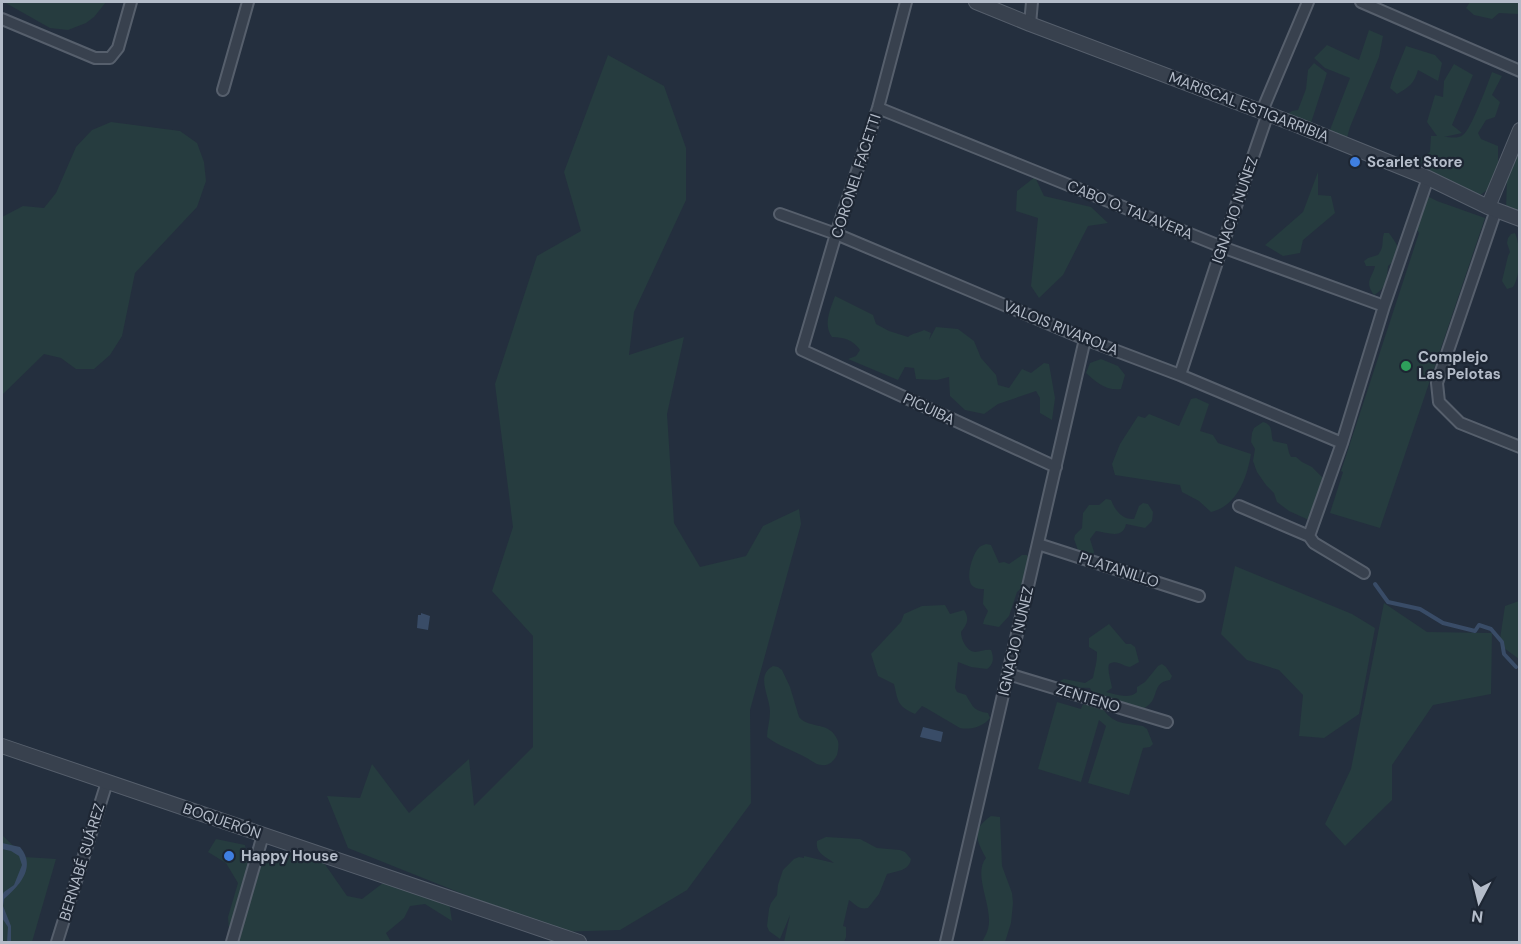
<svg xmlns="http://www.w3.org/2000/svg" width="1521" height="944" font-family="'DM Sans',sans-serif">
	<rect width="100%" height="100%" fill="#242f3e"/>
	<path fill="#263c3f" d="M4 2H106L94 17 86 23 68 30 50 28Z
		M1470 2H1519V10L1518 14 1499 13 1492 19 1474 15 1466 8Z
		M1369 30 1383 36 1379 57 1350 127 1346 141 1328 135 1350 78 1325 68 1314 58 1327 45 1359 60Z
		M1406 46 1435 55 1442 63 1438 81 1418 70C1414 84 1409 87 1397 94L1390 88C1394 73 1401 60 1406 46Z
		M608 55 664 86 686 148V200L634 312 629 355 684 337 667 414 674 523 700 567 746 556 763 526 799 509 801 524 750 710 751 803 687 890 620 930 558 932 348 848 327 796 360 798 372 764 409 813 469 759 474 806 533 747V636L492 591 513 527 495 384 537 256 581 231 564 172Z
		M1314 63 1327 73 1310 126 1284 116 1292 111 1298 110 1306 89 1308 70Z
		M1454 64 1473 75 1452 125 1462 133 1444 137C1450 137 1458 139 1463 135 1471 130 1488 83 1492 72L1502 76 1492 95 1500 102 1495 117 1486 120 1478 133 1481 139 1498 146V167L1494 185 1479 196 1424 169 1419 159 1430 152 1431 136H1437L1427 122 1435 95 1443 97 1444 81Z
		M111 122 180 131 197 143 204 162 206 181 197 207 135 273 122 336 110 355 94 369H76L61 358 44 354 2 395V217L23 206 44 208 56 193 76 147 92 130Z
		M1519 154V209L1506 210 1507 178Z
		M1318 172V195L1331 196 1335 213 1303 240 1300 253 1283 256 1265 245 1303 212Z
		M1035 177 1044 196 1091 207 1108 223 1088 226 1063 275 1039 298 1031 286 1038 218 1016 211 1017 191Z
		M1424 197H1429L1437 201 1485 218 1380 528 1330 513 1343 472 1341 471 1419 233 1413 224Z
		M1384 233H1389C1394 240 1400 247 1399 257L1388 266C1387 279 1386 289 1374 295 1364 281 1372 279 1375 266H1366L1364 261 1368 258 1378 255C1385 246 1381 242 1384 233Z
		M1515 233C1521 246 1521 275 1513 287L1507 289 1502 281 1508 256 1510 252 1507 243 1508 238 1511 234Z
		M835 296 873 315 876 324 889 331 908 337C912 333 919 333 924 330L931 333 929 340 936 327 958 329 974 341 981 358 996 375 998 385 1009 388 1022 369 1031 373 1044 363 1049 364 1055 398 1052 420 1040 413V398L1036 391 998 404 984 414 965 410 950 396 949 377 937 380 916 379 914 368 905 367 898 380 848 359 856 356 860 350C853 340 844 337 832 337 823 325 830 310 835 296Z
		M1101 359 1118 366 1125 375 1121 389C1106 391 1096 382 1086 373L1090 363Z
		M1196 398 1209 404 1200 431 1213 435 1218 443 1251 454C1247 478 1237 506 1211 512L1199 501 1182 492 1180 485 1115 475 1112 464 1120 444 1138 416 1145 418 1149 414 1179 426 1191 399Z
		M1263 422C1274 425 1270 432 1273 441L1287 444 1289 453 1291 457H1296L1302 462 1312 467 1326 481 1323 514 1311 521 1289 511 1277 502 1274 493 1266 485 1257 472 1253 461 1255 449 1251 442 1252 433 1254 428Z
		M1106 499 1111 500C1115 510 1122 520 1134 519L1139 506 1143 503 1148 504 1153 512 1152 521 1145 528 1126 524C1123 540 1107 532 1096 531L1090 539 1094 552 1092 557 1079 553 1074 539 1075 535 1082 528 1083 513 1089 505H1099Z
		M986 544 991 545 999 563 1004 562 1009 564 1022 555H1027L1030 560V581L1017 592 1009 616 999 627 983 624 984 620 988 611 983 604 984 589C980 589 977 589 974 587 964 581 972 557 977 550 980 546 981 546 986 544Z
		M1235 566 1352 614 1375 628 1359 714 1324 738 1299 736 1303 695 1279 670 1247 660 1221 634Z
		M1519 601V659L1504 648 1500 639 1505 606Z
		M1384 603 1427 632 1492 633 1491 694 1433 705 1392 765V800L1345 846 1325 824 1351 769Z
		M945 605 950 614 964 610C970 619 967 624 961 632 961 639 966 651 975 652 981 652 985 649 991 650 994 657 994 664 987 669L971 667 958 662 955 688 957 692 966 695C973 707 974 711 988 713L990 718C983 727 970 730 960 728L926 708 922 706 915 714C897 706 898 701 894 684L878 676 871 654 901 622 904 614 922 606Z
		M1109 624 1126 644H1131L1135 647 1139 662 1130 667C1122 666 1117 659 1109 664 1107 671 1111 680 1112 688L1106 692C1116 694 1128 700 1137 692V687L1145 682 1158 666 1162 664 1166 667 1172 676 1170 680C1149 683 1162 701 1142 709L1105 697 1101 700 1100 704C1111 724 1122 723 1143 726L1147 729 1153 744 1150 747 1143 748 1129 795 1088 783 1106 726 1099 720 1081 782 1038 769 1057 702 1081 709C1083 702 1088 699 1092 692L1090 688 1066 687 1062 685 1060 681 1064 679 1085 683 1093 678C1095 667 1097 664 1097 652L1089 647V638Z
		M773 666 778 667 782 670 790 687 799 717C810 730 830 720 838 741 839 745 838 751 837 755 834 761 829 766 822 765 816 765 811 760 805 757 792 750 779 746 767 737 767 729 770 721 770 712 770 696 755 676 773 666Z
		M991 816 1000 817 1002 866 1012 893 1013 903 1011 923 1005 942H982C984 938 987 933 988 929 994 907 972 875 986 858 976 839 971 830 991 816Z
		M2 835 25 857 56 859 32 942H2Z
		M826 837 860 839 877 848 900 850 905 852 911 859C909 871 897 871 887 874L879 894 868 908C859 910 856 905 849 900L843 926 846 927V937L844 942H784L790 915 780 939 769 931 767 926 769 909 771 903 777 895 778 885 783 870 794 859 799 857 804 858V856L834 863C827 857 815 854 817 841Z
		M216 839 245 845 248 867 262 865 271 851 294 852 322 860 347 896 362 899 383 883 408 889 449 902 452 921 425 904 410 906 404 918 386 933 391 942H230L228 917 238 883 226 863 208 852Z"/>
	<path fill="#394c67" d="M421 613 430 616 428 630 417 628 418 615H421Z
		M923 727 943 732 941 742 920 737Z
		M2 843 20 847C37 867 19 886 4 899L3 906 11 926V942H7L8 927 2 918V896L4 892 14 885 22 865 19 856 11 851 2 849Z"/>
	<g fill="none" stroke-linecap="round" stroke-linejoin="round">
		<path stroke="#394c67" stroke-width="4" d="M1375 584 1388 602 1420 609 1443 623 1475 631 1479 625 1491 629 1502 642 1504 654 1516 667"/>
		<defs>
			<path id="minor" d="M906 2 878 108 836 234 802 350 1056 467
				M1361 2 1520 71
				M2 19 95 58H110L118 48 131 2
				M1030 24 1032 2
				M223 90 248 2
				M878 108 1222 247 1384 306
				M1262 111 1308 2
				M1496 210 1437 383 1439 402 1460 423 1520 447
				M780 214 836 234 1085 339 1180 375 1342 443
				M1180 375 1222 247 1268 113
				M1239 506 1309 536 1314 543 1364 573
				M1309 536 1342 443 1384 306 1428 178
				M1038 544 1199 596
				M1008 674 1167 722
				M57 942 107 782
				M232 942 263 835
				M946 942 1085 339"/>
			<path id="tertiary" d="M976 2 1030 24 1297 125 1428 178 1488 207 1520 219
				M1488 207 1520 130
				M2 746 579 942"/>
		</defs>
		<use href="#minor" stroke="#565f6c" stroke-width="14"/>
		<use href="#tertiary" stroke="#565f6c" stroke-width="16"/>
		<use href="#minor" stroke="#38414e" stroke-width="10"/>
		<use href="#tertiary" stroke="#38414e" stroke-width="14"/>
	</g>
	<g fill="#3f7fe0" stroke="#1d2633" stroke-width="2">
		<circle cx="1355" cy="162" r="6"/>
		<circle cx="229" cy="856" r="6"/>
	</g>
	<circle fill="#2e9e5b" stroke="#1d2633" stroke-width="2" cx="1406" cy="366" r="6"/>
	<g text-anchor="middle" stroke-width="4.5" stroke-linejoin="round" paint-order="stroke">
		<g font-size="15" fill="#b4bcc9" stroke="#1d2633">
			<text transform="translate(1249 107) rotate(21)" y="5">MARISCAL ESTIGARRIBIA</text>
			<text transform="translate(856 176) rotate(-72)" y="5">CORONEL FACETTI</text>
			<text transform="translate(1130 210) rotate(22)" y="5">CABO O. TALAVERA</text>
			<text transform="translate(1235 210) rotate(-71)" y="5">IGNACIO NUÑEZ</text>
			<text transform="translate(1061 328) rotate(22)" y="5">VALOIS RIVAROLA</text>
			<text transform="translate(929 409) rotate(25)" y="5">PICUIBA</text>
			<text transform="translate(1119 570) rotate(18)" y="5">PLATANILLO</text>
			<text transform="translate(1016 641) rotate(-77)" y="5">IGNACIO NUÑEZ</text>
			<text transform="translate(1088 698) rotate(17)" y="5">ZENTENO</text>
			<text transform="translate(222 821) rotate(19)" y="5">BOQUERÓN</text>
			<text transform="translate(82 862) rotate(-73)" y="5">BERNABÉ SUÁREZ</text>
		</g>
		<g font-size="15" font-weight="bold" fill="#b4bcc9" stroke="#1d2633" text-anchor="start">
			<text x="1367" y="167">Scarlet Store</text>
			<text x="1418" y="362">Complejo<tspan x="1418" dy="17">Las Pelotas</tspan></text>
			<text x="241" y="861">Happy House</text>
		</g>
	</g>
	<rect width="1521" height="944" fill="none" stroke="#b4bcc9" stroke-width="6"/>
	<g transform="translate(1479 902) rotate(187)" stroke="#1d2633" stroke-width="4.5" paint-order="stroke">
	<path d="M0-4.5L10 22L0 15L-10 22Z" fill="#b4bcc9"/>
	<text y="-9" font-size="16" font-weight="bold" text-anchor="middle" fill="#b4bcc9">N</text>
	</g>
</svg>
